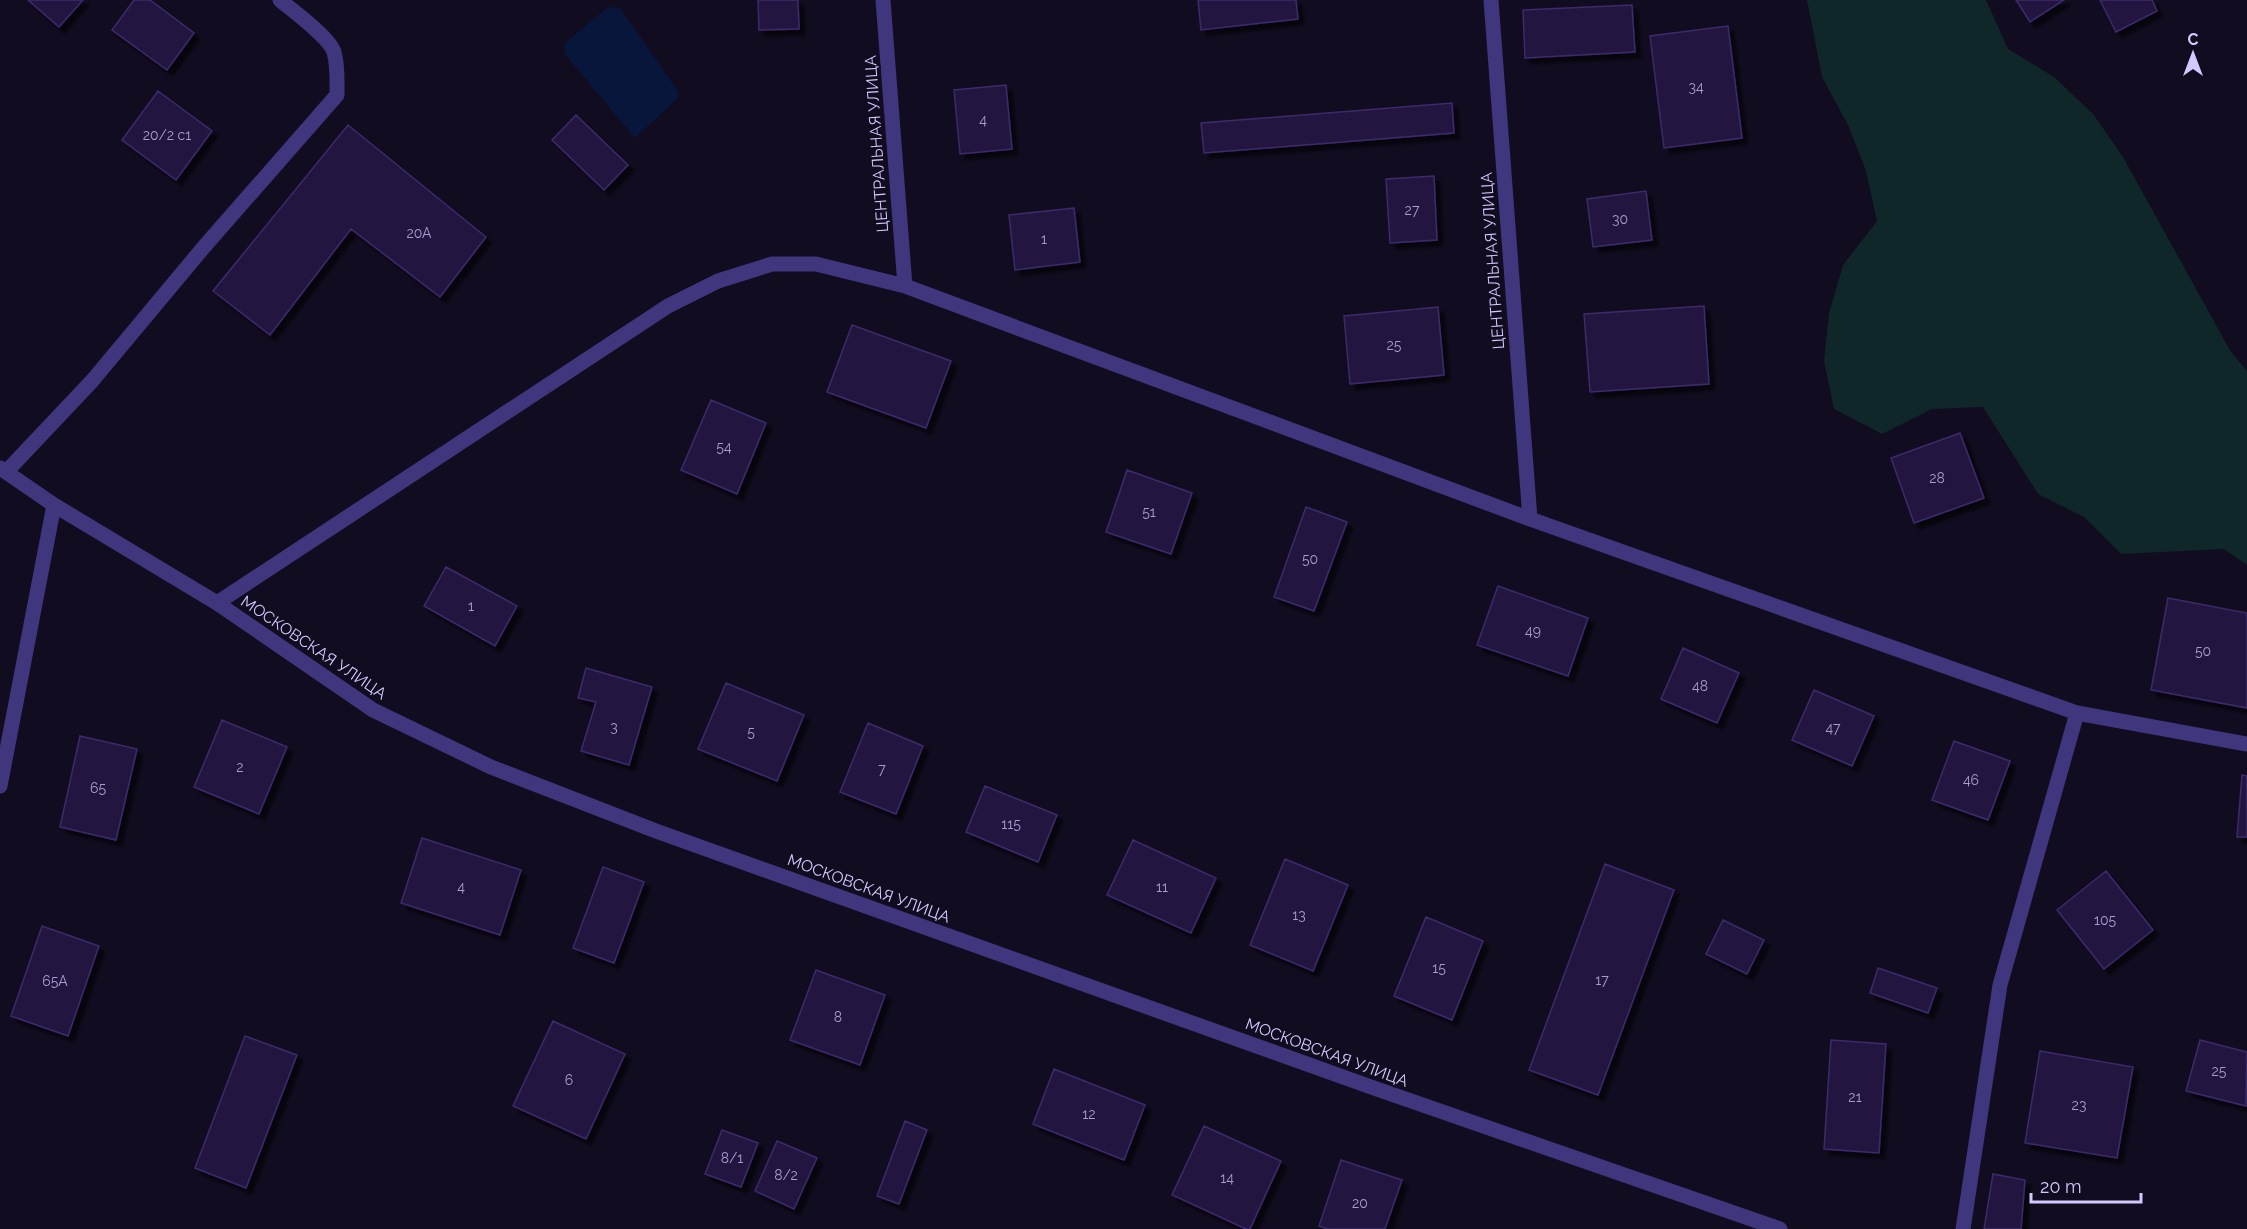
<svg xmlns="http://www.w3.org/2000/svg" width="2247" height="1229" font-family="Raleway,sans-serif">
	<defs>
		<filter id="shadow"><feDropShadow dx="5.5" dy="5.5" stdDeviation="1.5" flood-color="#0009"/></filter>
	</defs>
	<rect width="100%" height="100%" fill="#110c1f"/>
	<path fill="#0f2728" d="M1807 0H1986L2008 49 2054 77 2093 114 2123 157 2231 352 2247 371V565L2224 549 2121 554 2084 517 2038 494 1983 407 1932 409 1882 434 1834 409 1824 361 1829 313 1843 265 1877 221 1866 171 1848 125 1822 77Z"/>
	<path fill="#08163b" d="M608 7 620 8 678 91V98L635 138 565 54 564 44Z"/>
	<path fill="#231840" stroke="#3c2a6c" stroke-width="1.5" filter="url(#shadow)" d="M28 0H83L59 27Z
		M134 0H150L194 33 167 70 112 30Z
		M758 0H798L799 29 759 30Z
		M1198 0H1296L1298 19 1201 30Z
		M2016 0H2064L2030 22Z
		M2100 0H2152L2157 11 2116 32Z
		M1632 5 1635 52 1525 58 1523 10Z
		M1728 26 1742 138 1664 148 1650 36Z
		M1006 85 1012 149 960 154 954 90Z
		M158 91 212 131 176 180 122 140Z
		M1452 103 1454 133 1204 153 1201 123Z
		M576 115 628 165 604 190 552 140Z
		M348 125 486 237 440 297 351 229 270 335 213 291Z
		M1434 176 1437 240 1390 243 1386 179Z
		M1646 191 1652 240 1593 247 1587 199Z
		M1074 208 1080 262 1015 270 1009 215Z
		M1704 306 1709 384 1590 392 1584 314Z
		M1438 307 1444 375 1350 384 1344 316Z
		M852 325 951 361 926 428 827 392Z
		M711 400 766 423 737 494 681 470Z
		M1960 433 1984 498 1914 523 1891 458Z
		M1127 470 1192 493 1171 554 1106 532Z
		M1306 507 1347 522 1314 611 1274 597Z
		M446 567 517 606 495 646 424 606Z
		M1498 586 1588 618 1568 676 1477 645Z
		M2168 598 2247 613V708L2151 690Z
		M1683 648 1739 673 1717 723 1661 699Z
		M586 668 652 687 629 765 581 751 596 702 578 698Z
		M726 683 804 715 777 781 698 749Z
		M1814 690 1874 716 1852 766 1792 740Z
		M222 720 287 747 259 814 194 787Z
		M868 723 923 746 896 814 840 792Z
		M80 736 137 749 116 840 60 827Z
		M1954 741 2010 761 1988 820 1932 800Z
		M2242 775 2247 776V837H2237Z
		M985 786 1057 815 1038 862 966 832Z
		M422 838 521 870 500 935 401 903Z
		M1133 840 1216 878 1191 933 1107 895Z
		M1285 859 1348 885 1313 971 1250 945Z
		M1605 864 1674 890 1598 1095 1529 1070Z
		M603 867 644 882 614 963 573 948Z
		M2106 871 2153 930 2104 969 2057 910Z
		M1426 917 1483 941 1452 1020 1394 996Z
		M1723 920 1764 940 1747 974 1706 954Z
		M42 926 99 946 68 1036 11 1016Z
		M1878 968 1937 988 1928 1013 1870 993Z
		M816 970 885 995 860 1065 790 1040Z
		M553 1021 625 1054 586 1139 513 1106Z
		M245 1036 297 1055 246 1188 195 1168Z
		M1831 1040 1886 1044 1879 1153 1824 1149Z
		M2200 1040 2247 1052 2246 1106 2186 1091Z
		M2040 1051 2133 1067 2117 1158 2025 1143Z
		M1054 1069 1145 1105 1124 1160 1033 1124Z
		M905 1121 927 1130 899 1204 877 1196Z
		M1204 1126 1281 1161 1250 1229H1246L1172 1195Z
		M722 1130 758 1143 741 1187 705 1174Z
		M777 1141 817 1158 794 1209 755 1191Z
		M1341 1160 1402 1180 1385 1229H1328L1319 1226Z
		M1993 1174 2025 1180 2021 1229H1984Z"/>
	<g fill="none" stroke-linecap="round" stroke-linejoin="round">
		<path stroke="#3f367e" stroke-width="15" d="M883 0 905 286
			M1491 0 1530 519
			M0 468 54 505 217 603 373 710 491 767 656 831 1371 1087 1780 1229
			M6 472 92 381 203 248 337 95C337 81 338 66 334 52 329 37 293 11 280 0
			M217 603 668 306 718 281 772 264H816L905 286 1530 519 2077 713 2247 744
			M0 786 54 505
			M1963 1229 2000 985 2077 713"/>
	</g>
	<g text-anchor="middle" stroke-width="4.5" stroke-linejoin="round" paint-order="stroke">
		<g font-size="14" fill="#a89dcf">
			<text x="1696" y="92">34</text>
			<text x="983" y="125">4</text>
			<text x="167" y="140">20/2 с1</text>
			<text x="1412" y="215">27</text>
			<text x="1620" y="224">30</text>
			<text x="419" y="238">20А</text>
			<text x="1044" y="244">1</text>
			<text x="1394" y="350">25</text>
			<text x="724" y="452">54</text>
			<text x="1937" y="483">28</text>
			<text x="1149" y="517">51</text>
			<text x="1310" y="564">50</text>
			<text x="471" y="611">1</text>
			<text x="1533" y="636">49</text>
			<text x="2203" y="656">50</text>
			<text x="1700" y="691">48</text>
			<text x="614" y="732">3</text>
			<text x="1833" y="733">47</text>
			<text x="751" y="737">5</text>
			<text x="240" y="772">2</text>
			<text x="882" y="774">7</text>
			<text x="1971" y="785">46</text>
			<text x="98" y="793">65</text>
			<text x="1011" y="829">115</text>
			<text x="461" y="892">4</text>
			<text x="1162" y="892">11</text>
			<text x="1299" y="920">13</text>
			<text x="2105" y="925">105</text>
			<text x="1439" y="973">15</text>
			<text x="1602" y="985">17</text>
			<text x="55" y="986">65А</text>
			<text x="838" y="1022">8</text>
			<text x="2219" y="1076">25</text>
			<text x="569" y="1085">6</text>
			<text x="1855" y="1102">21</text>
			<text x="2079" y="1110">23</text>
			<text x="1089" y="1119">12</text>
			<text x="732" y="1163">8/1</text>
			<text x="786" y="1180">8/2</text>
			<text x="1227" y="1183">14</text>
			<text x="1360" y="1208">20</text>
		</g>
		<g font-size="16" fill="#d4c9ff" stroke="#110c1f">
			<text transform="translate(876 144) rotate(-94)" y="6">ЦЕНТРАЛЬНАЯ УЛИЦА</text>
			<text transform="translate(1492 261) rotate(-94)" y="6">ЦЕНТРАЛЬНАЯ УЛИЦА</text>
			<text transform="translate(314 647) rotate(34)" y="6">МОСКОВСКАЯ УЛИЦА</text>
			<text transform="translate(869 888) rotate(20)" y="6">МОСКОВСКАЯ УЛИЦА</text>
			<text transform="translate(1327 1052) rotate(20)" y="6">МОСКОВСКАЯ УЛИЦА</text>
		</g>
	</g>
	<g transform="translate(2193 54)" stroke="#110c1f" stroke-width="4.5" paint-order="stroke">
	<path d="M0-4.5L10 22L0 15L-10 22Z" fill="#d4c9ff"/>
	<text y="-9" font-size="16" font-weight="bold" text-anchor="middle" fill="#d4c9ff">С</text>
	</g>
	<path d="M2031 1193v9h110v-9" fill="none" stroke="#d4c9ff" stroke-width="3"/>
	<text x="2040" y="1193" font-size="18" fill="#d4c9ff" stroke="#110c1f" stroke-width="4.5" paint-order="stroke">20 m</text>
</svg>
